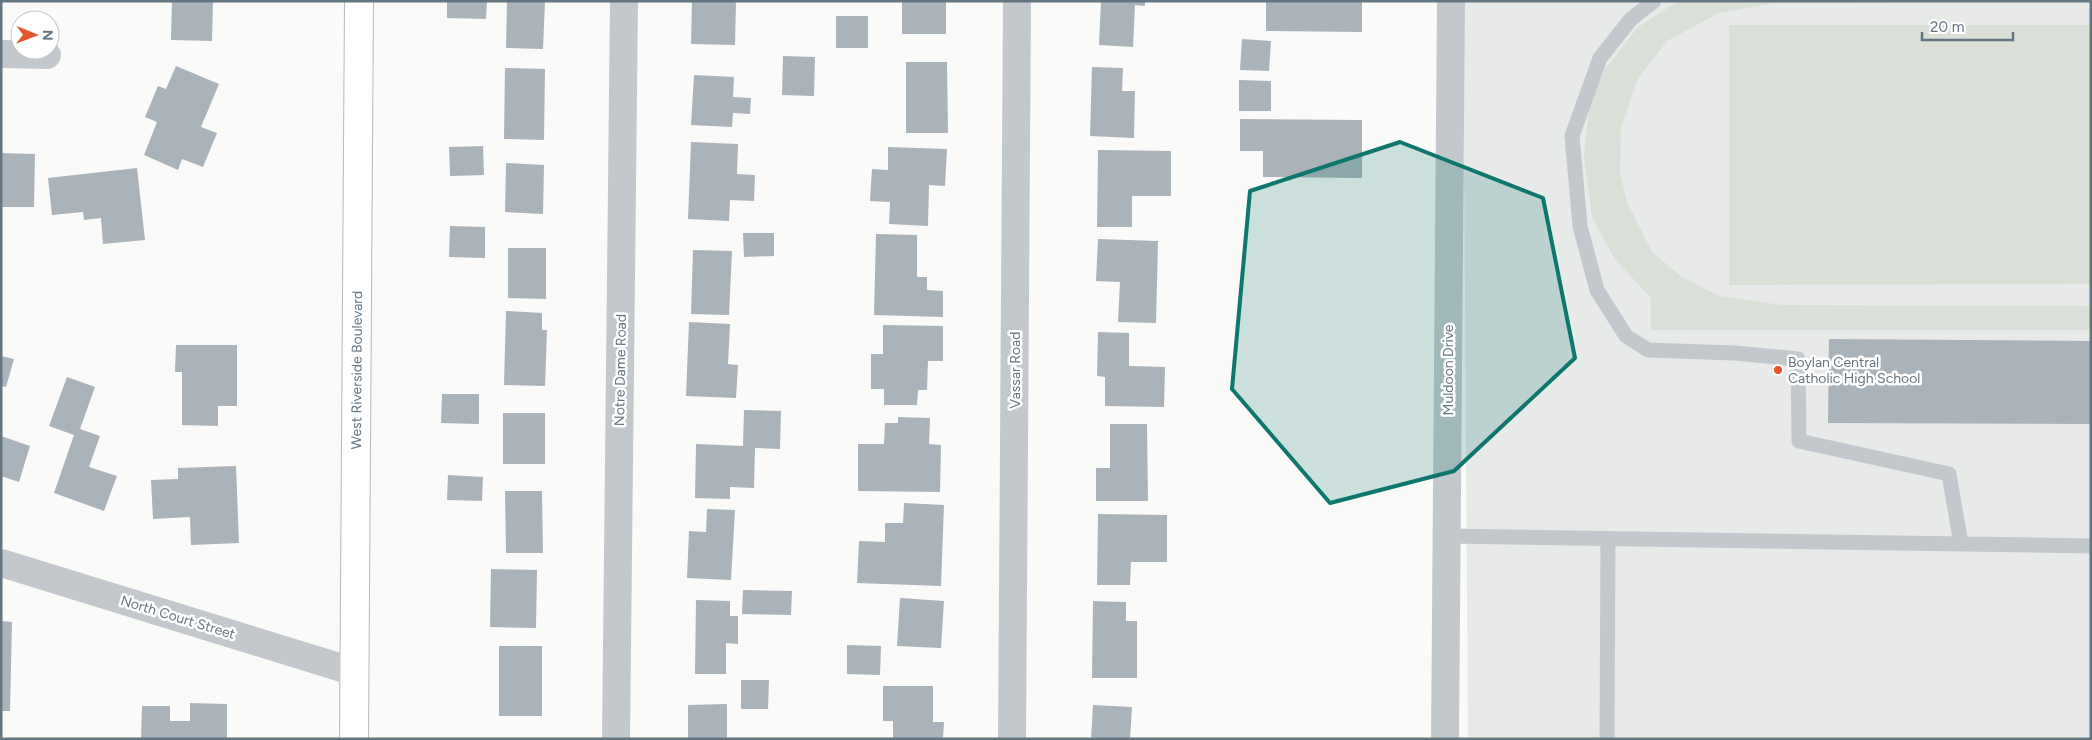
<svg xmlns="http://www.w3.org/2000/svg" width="2092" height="740" font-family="Figtree,sans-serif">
	<rect width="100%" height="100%" fill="#fafaf8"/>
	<path fill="#e8e9e9" d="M1463 1H2091V739H1468Z"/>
	<path fill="#dadfd7" d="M1678 1H2091L1775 3 1719 13 1667 41 1637 80 1621 128 1620 173 1627 202 1652 252 1682 277 1719 296 1782 305 2091 306V330H1651V298L1614 258 1592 217 1584 157 1589 109 1604 71 1637 28Z
		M1729 25H2091V284L1729 285Z"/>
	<path fill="#aab3b9" d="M172 1H213L212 41 171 40Z
		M447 1H487L486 19 447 18Z
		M507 1H545L543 49 506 48Z
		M692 1H736L735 45 691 44Z
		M902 1H946V34H902Z
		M1101 1H1145V6L1135 5 1133 47 1099 45Z
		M1266 1H1362V32L1266 31Z
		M836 16H868V48H836Z
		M1242 39 1271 41 1269 71 1240 70Z
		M783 56 815 57 814 96 782 95Z
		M906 62H947L948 133H906Z
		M176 66 219 84 201 127 217 133 203 167 182 159 178 170 144 155 157 122 145 117 158 86 166 89Z
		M1092 67 1123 68 1122 91H1135L1134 138 1090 136Z
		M505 68 545 69 544 140 504 139Z
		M694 75 734 77 733 97 751 98 750 114 733 113 732 127 691 125Z
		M1239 80 1271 81V111H1239Z
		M1240 119 1362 120V178L1263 177V151H1240Z
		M691 142 738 144 737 174 755 175 754 201 730 200 729 221 688 219Z
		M483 146 484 175 450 176 449 147Z
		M888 147 947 149 945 186 929 185 928 226 889 224 890 202 870 201 872 169 888 170Z
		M1098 150 1171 151V196H1132V227H1097Z
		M1 153 35 154 34 207H1Z
		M506 163 544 165 543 214 505 212Z
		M137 168 145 240 103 244 101 218 84 220 83 212 52 215 48 178Z
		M450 226 485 227V258L449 257Z
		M743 233H774V256L744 257Z
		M876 234 917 235V277H927V290L943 291V317L874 315Z
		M1098 239 1158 241 1156 323 1118 322 1120 282 1096 281Z
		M508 248H546V299L508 298Z
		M693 250 732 251 729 315 691 314Z
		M506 311 542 313V330H547L545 386 504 385Z
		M689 322 730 324 728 364 738 365 736 398 686 396Z
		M883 325 943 326V361H928L927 390H918L917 405H884V389H871V354H883Z
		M1098 332 1129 333V366L1165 367 1164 407 1105 406V377L1097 376Z
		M1829 339 2091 341V424L1828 423Z
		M176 345H237V406H218V426L182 425V372H175Z
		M1 356 14 359 6 387 1 386Z
		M67 377 95 387 80 429 100 436 89 467 117 476 104 511 54 493 74 435 49 426Z
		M442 394H479V424L441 423Z
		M744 410 781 411 780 449 755 448 754 488 730 487V499L695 498 696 444 743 446Z
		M503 413H545V464H503Z
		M898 417 930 418 929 444 941 445 940 492 858 491V444H884L885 423H898Z
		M1110 424H1147L1148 501H1096V468H1110Z
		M1 436 30 446 19 482 1 476Z
		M236 466 239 543 191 545 190 517 153 519 151 480 178 479V468Z
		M448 475 483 477 482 501 447 500Z
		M505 491H542L543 553H506Z
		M904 503 944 505 941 586 857 583 859 541 885 542V523H903Z
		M707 509 735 510 731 580 687 578 689 531 706 532Z
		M1098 514 1167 515V562H1131L1130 585H1097Z
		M491 569 537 570 536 628 490 627Z
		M743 590 792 591 791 615 742 614Z
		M900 598 944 601 941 648 897 646Z
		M696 600 730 601V616H738V644L726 643V674H695Z
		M1093 601 1126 602V621H1137V678H1092Z
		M1 621 12 622 10 711H1Z
		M847 645 881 646 880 675 847 674Z
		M499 646H542V716H499Z
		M741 680H769L768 709H741Z
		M883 686H933V722H944L943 739H893V721H883Z
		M190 703 227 704V739H141L142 706H170V721H190Z
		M727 704V739H688V705Z
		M1093 705 1132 707 1130 739H1091Z"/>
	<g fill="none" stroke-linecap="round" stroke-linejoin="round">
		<defs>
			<g id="primary">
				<path id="s1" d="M354 739 359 1"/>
			</g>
		</defs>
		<use href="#primary" stroke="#b5babe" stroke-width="30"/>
		<path stroke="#c3c8cc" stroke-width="15" d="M1654 1 1631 19 1600 58 1572 136 1580 226 1597 290 1626 336 1648 350 1734 353 1798 359 1799 441 1949 474 1961 544
			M1447 536 2091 546
			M1607 739 1608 539"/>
		<path stroke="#c3c8cc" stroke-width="28" d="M1 54 47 55
			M1 563 355 672
			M616 739 624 1
			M1012 739 1017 1
			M1445 739 1451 1"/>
		<use href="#primary" stroke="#fff" stroke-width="28"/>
	</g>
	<path fill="#0f766e" fill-opacity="0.2" stroke="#0f766e" stroke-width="4" stroke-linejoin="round" d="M1400 142 1543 198 1575 358 1454 471 1330 503 1232 389 1250 191Z"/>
	<circle fill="#e4572e" stroke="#fff" stroke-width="2" cx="1778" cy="370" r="5"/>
	<g text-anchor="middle" stroke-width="5" stroke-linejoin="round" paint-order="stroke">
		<g font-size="14" fill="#657683" stroke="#fff" text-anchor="start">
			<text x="1788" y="367">Boylan Central<tspan x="1788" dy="16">Catholic High School</tspan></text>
		</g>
		<g font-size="14" fill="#657683" stroke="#fff">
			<text dy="5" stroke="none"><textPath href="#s1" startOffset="369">West Riverside Boulevard</textPath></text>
			<text transform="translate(620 370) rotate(-89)" y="5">Notre Dame Road</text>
			<text transform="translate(1015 370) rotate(-90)" y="5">Vassar Road</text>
			<text transform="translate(1448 370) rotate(-90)" y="5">Muldoon Drive</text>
			<text transform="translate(178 617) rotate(17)" y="5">North Court Street</text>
		</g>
	</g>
	<rect width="2092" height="740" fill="none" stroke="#657683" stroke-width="5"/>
	<g transform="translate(35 35) rotate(91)"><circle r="24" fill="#ffffff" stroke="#c1c8cd"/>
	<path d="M0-4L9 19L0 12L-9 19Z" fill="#e4572e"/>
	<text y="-8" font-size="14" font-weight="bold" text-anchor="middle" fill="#657683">N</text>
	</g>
	<path d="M1922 32v8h91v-8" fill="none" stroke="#657683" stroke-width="2.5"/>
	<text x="1930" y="32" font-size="15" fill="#657683" stroke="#ffffff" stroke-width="4" paint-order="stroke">20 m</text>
</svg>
